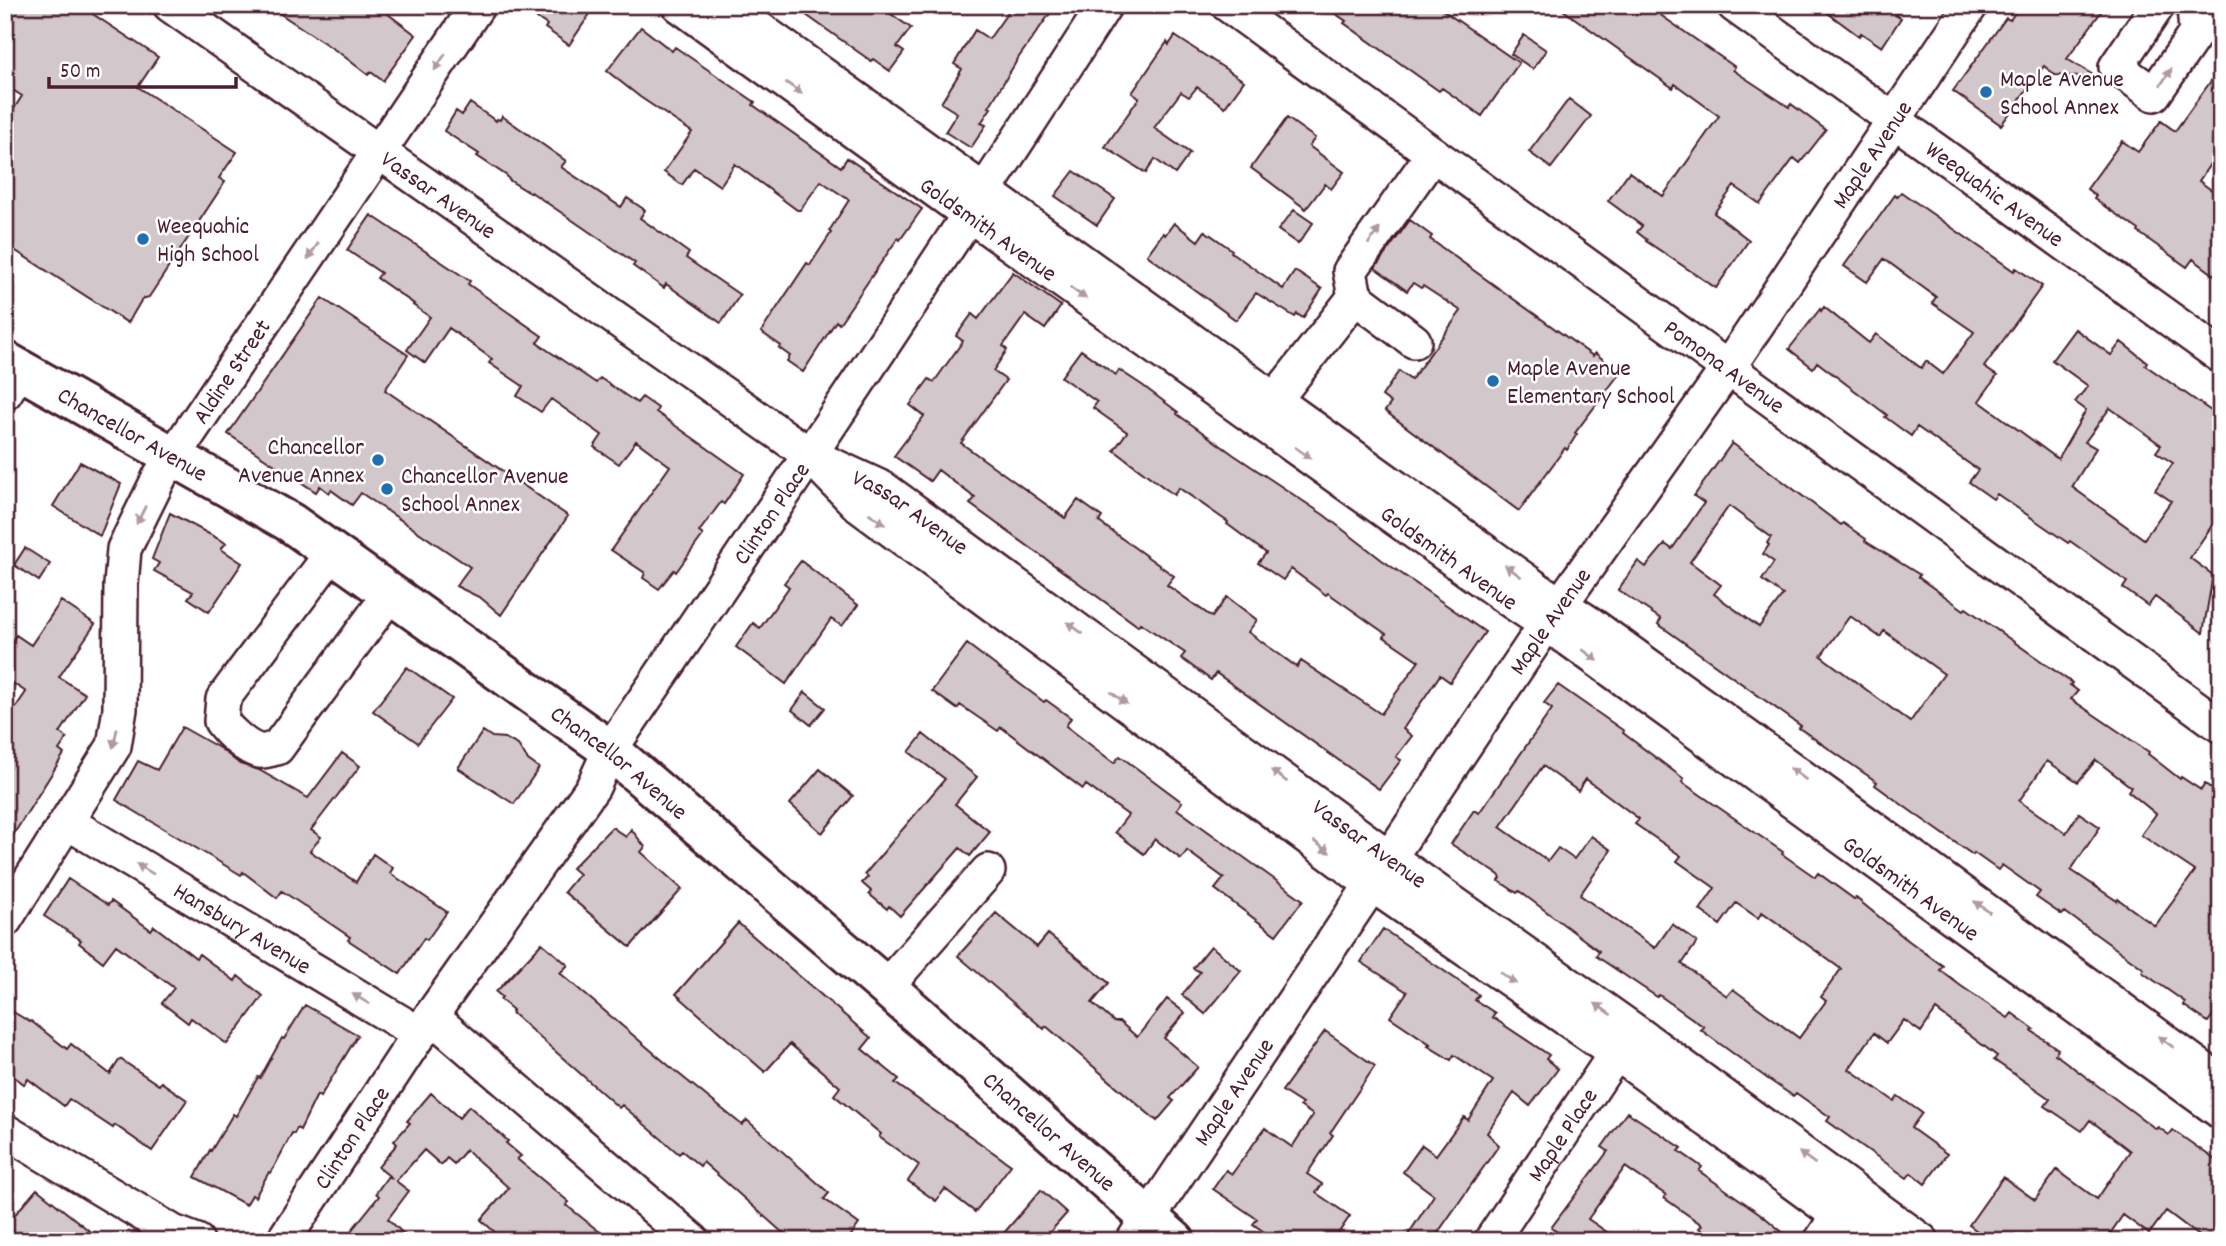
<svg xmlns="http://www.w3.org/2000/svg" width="2226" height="1246" font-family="Dekko,sans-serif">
	<rect width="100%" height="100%" fill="#fff"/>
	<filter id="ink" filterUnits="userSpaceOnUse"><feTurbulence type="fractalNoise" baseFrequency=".0143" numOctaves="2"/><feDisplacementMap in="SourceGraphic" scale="14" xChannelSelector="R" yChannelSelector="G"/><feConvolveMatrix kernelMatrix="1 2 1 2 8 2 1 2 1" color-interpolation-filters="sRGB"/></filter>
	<g filter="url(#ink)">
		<path fill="#d2c7cb" stroke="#4a1f2b" stroke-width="2" fill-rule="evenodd" d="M5 5H79L158 57 138 87 237 152 219 178 225 182 149 297 142 299 128 323 5 244V123L22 96 5 85Z
			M267 5H376L416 35 383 81 371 72 368 75 341 54Z
			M518 5H596L569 45 545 28 547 25Z
			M792 5H878L911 28 897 47 904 52 890 71 873 59 871 61Z
			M1013 5H1056L1019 57 989 107 991 108 981 123 986 125 971 148 945 132 957 113 941 103 962 69 954 64 975 30 989 39Z
			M1323 5H1435L1519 63 1482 116 1442 88 1439 91 1344 23 1346 21Z
			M1556 5H1646L1735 67 1733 70 1789 107 1791 104 1826 130 1800 163 1794 158 1760 204 1734 186 1714 213 1749 240 1716 288 1646 241 1647 240 1637 232 1642 226 1608 201 1629 172 1663 196 1719 116 1675 84 1673 88Z
			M1817 5H1902L1895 15 1901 18 1882 47 1861 33 1859 36Z
			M2020 5H2106L2067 59 2098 78 2055 75 2044 66 2001 125 1953 91 2006 18 2010 20Z
			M641 27 672 51 675 47 755 102 753 105 841 167 847 158 922 209 900 240 898 238 839 324 836 321 803 372 787 361 790 356 779 348 781 346 761 332 807 263 810 265 831 233 829 231 849 200 821 181 800 210H797L735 164 720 186 694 168 682 185 664 172 692 132 640 97 607 71Z
			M1524 35 1546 50 1533 69 1511 54Z
			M1175 36 1244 81 1225 107 1197 87 1189 97 1181 92 1154 128 1190 153 1175 174 1155 159 1146 173 1105 147 1139 98 1132 93 1167 42 1169 45Z
			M2221 67V147L2199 181 2221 197V280L2193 259 2187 267 2138 232 2139 230 2094 199 2096 196 2087 189 2122 141 2138 152 2161 121 2175 131Z
			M1569 99 1591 116 1551 168 1529 152Z
			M470 103 496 121 497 119 500 120 502 116 566 161 561 167 621 207 627 198 645 210 640 218 689 253 686 258 740 295 721 323 666 284 664 288 633 266 635 263 531 192 530 193 509 180 507 176 477 156 479 154 444 131 456 111 462 115Z
			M1287 118 1315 138 1309 146 1344 172 1331 189 1325 184 1306 209 1251 168Z
			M1074 171 1115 199 1097 225 1055 196Z
			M1901 192 2014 271 2016 268 2042 286 1984 367 1997 376 1979 401 2058 459 2086 410 2075 402 2088 386 2052 360 2075 329 2111 355 2121 342 2147 362 2145 365 2221 418V512L2190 558 2213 575 2203 633 2155 597 2148 606 2123 588 2127 582 2070 541 2068 543 1997 494 1993 499 1969 482 1978 470 1917 427 1911 436 1885 417 1887 415 1817 362 1813 368 1789 349 1820 309 1821 311 1824 307 1869 343 1876 334 1921 368 1926 361 1943 374 1974 332 1932 303 1936 297 1884 259 1867 282 1844 266 1895 195 1897 197ZM2110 408 2161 445 2156 452 2173 463 2155 490 2171 501 2144 539 2072 487 2096 448 2085 442Z
			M1294 210 1313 223 1298 244 1278 230Z
			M371 215 470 281 468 284 542 336 537 343 596 383 600 378 637 403 642 397 658 408 656 412 744 474 724 504 721 502 699 532 703 535 676 572 674 570 659 589 643 578 645 573 611 550 670 466 636 441 619 464 594 447 602 435 551 399 541 412 517 396 523 386 489 363 492 359 449 328 425 363 407 350 430 317 413 305 414 304 377 278 381 273 347 250Z
			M1410 220 1432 236 1430 239 1593 356 1595 353 1620 373 1575 433 1577 434 1567 450 1565 448 1519 511 1385 411 1391 403 1382 396 1399 371 1411 380 1461 311 1423 286 1421 288 1413 283 1407 291 1375 268Z
			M1174 223 1198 241 1205 231 1232 250 1231 252 1283 289 1295 271 1322 289 1303 318 1297 314 1295 317 1256 293 1236 320 1147 255 1163 233 1165 235Z
			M1013 272 1061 306 1045 329 1025 315 1003 346 1007 350 993 371 1006 380 961 443 1065 518 1078 500 1102 517 1099 522 1174 576 1167 585 1212 617 1227 597 1257 620 1248 632 1297 667 1301 661 1381 714 1419 661 1384 637 1386 634 1328 593 1326 595 1291 569 1283 580 1258 563 1266 553 1227 524 1228 522 1179 488 1174 495 1114 450 1127 432 1093 408 1097 402 1061 377 1081 350 1116 375 1119 370 1142 385 1178 412 1177 414 1234 455 1324 515 1382 560 1485 632 1450 682 1440 675 1403 729 1412 736 1396 757 1401 760 1379 789 1216 673 1211 680 1181 658 1185 653 1140 623 1138 626 970 504 975 498 938 470 930 481 894 456 924 416 910 405 929 379 934 382 963 341 956 336 972 314 978 319Z
			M322 298 408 355 385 390 568 516 501 615 481 598 456 586 470 567 361 493 352 505 331 490 329 493 320 486 316 492 228 434Z
			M1732 443 1841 525 1843 523 1866 539 1865 541 1920 575 1918 577 1964 610 1966 608 2072 683 2070 685 2078 691 2071 699 2149 752 2148 754 2180 779 2181 777 2201 790 2205 784 2221 795V1004L2208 1022 2183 1005 2185 1002 2142 972 2144 969 2065 912 2062 915 2036 897 2040 892 2002 865 1998 870 1974 853 1973 855 1912 812 1875 785 1877 782 1799 728 1801 726 1658 624 1661 619 1618 590 1638 561 1646 567 1665 544 1672 549 1704 503 1694 496ZM1729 506 1771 537 1767 543 1769 545 1763 554 1774 562 1762 580 1783 595 1759 627 1714 594 1721 585 1690 562ZM1850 616 1880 637 1884 631 1944 674 1910 722 1821 656ZM2096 760 2131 787 2128 791 2156 814 2141 835 2195 871 2155 926 2118 899 2117 901 2071 870 2100 827 2079 813 2066 833 2019 801 2047 761 2078 782Z
			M80 462 121 484 100 536 53 506Z
			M170 513 226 543 221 549 242 563 209 612 188 598 193 592 154 571 159 563 152 559Z
			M25 548 50 564 39 581 14 565Z
			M801 561 858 605 842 626 831 619 786 684 736 647 753 623 760 628 789 587 784 583Z
			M61 601 95 624 59 677 85 694 60 733 67 738 59 750 64 754 5 848V723L26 692 5 678V651L16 635 31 645Z
			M967 644 1044 702 1046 700 1071 718 1066 726 1114 763 1120 756 1154 781 1182 802 1177 809 1303 900 1276 935 1215 889 1224 878 1187 851 1181 859 1155 839 1144 854 1115 832 1128 815 1086 785 1083 789 1001 727 998 731 960 705 957 709 932 691Z
			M407 667 452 699 418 743 373 711Z
			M1558 685 1624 731 1623 733 1684 779 1682 782 1783 852 1782 854 1815 877 1818 873 1854 899 1856 898 1905 938 1943 966 1940 970 1961 986 2008 1018 2012 1013 2034 1029 2032 1031 2058 1049 2055 1054 2156 1129 2158 1127 2169 1135 2173 1130 2221 1164V1241H2206L2166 1211 2149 1234 2123 1215 2105 1241H1991L1969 1225 2003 1177 2035 1200 2057 1170 2097 1199 2130 1151 2090 1120 2082 1131 2045 1106 2050 1099 1994 1060 1997 1056 1936 1010 1921 1032 1904 1020 1887 1043 1874 1033 1849 1069 1894 1101 1898 1096 1922 1113 1911 1128 1947 1154 1925 1184 1911 1173 1907 1178 1827 1121 1830 1117 1796 1093 1793 1096 1768 1079 1701 1030 1704 1027 1659 995 1657 997 1596 956 1599 951 1519 891 1517 893 1499 881 1501 878 1499 875 1451 844 1474 810 1479 813 1552 709 1544 703ZM1543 766 1578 791 1586 779 1639 819 1635 824 1681 856 1677 861 1715 888 1700 910 1720 925 1736 903 1758 918 1762 912 1841 969 1821 997 1826 1001 1799 1038 1733 989 1727 996 1682 964 1697 942 1672 924 1655 948 1580 895 1611 850 1591 836 1574 859 1558 848 1548 861 1500 827Z
			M805 692 825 708 811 725 792 710Z
			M182 727 221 749 240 764 259 770 308 798 342 753 360 766 311 830 321 837 310 851 356 882 373 854 393 868 390 873 447 912 427 940 424 938 400 974 348 940 350 937 282 891 277 898 243 872 241 875 116 800 138 761 157 770Z
			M483 731 492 737 505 738 518 745 528 760 539 768 514 804 458 768Z
			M923 734 977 777 955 804 990 832 970 856 960 848 900 916 889 906 887 909 869 894 871 891 862 883 868 877 865 874 945 779 909 752Z
			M820 769 853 796 822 833 790 804Z
			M612 827 626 837 631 829 645 847 641 852 682 889 630 947 564 892 579 874 572 868Z
			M68 879 108 905 111 901 151 930 154 926 196 958 199 954 235 981 238 976 263 996 227 1044 191 1018 188 1023 162 1003 174 988 116 945 103 962 79 943 81 940 44 916Z
			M996 913 1037 947 1048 934 1109 983 1092 1003 1114 1022H1120L1137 1037 1167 999 1185 1013 1164 1038 1198 1067 1170 1098 1174 1101 1157 1121 1046 1026 1044 1029 958 956Z
			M738 923 871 1038 862 1049 899 1079 895 1083 1011 1165 975 1212 945 1189 936 1201 908 1181 919 1165 879 1137 881 1134 834 1095 840 1087 790 1044 765 1072 676 994Z
			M1383 929 1479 995 1475 1000 1495 1013 1492 1017 1549 1055 1546 1059 1558 1069 1530 1106 1514 1093 1487 1133 1499 1145 1432 1241H1404L1434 1195 1403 1172 1422 1145 1436 1155 1464 1117 1468 1120 1493 1081 1454 1055 1451 1060 1428 1046 1430 1044 1390 1017 1407 992 1361 962Z
			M542 943 568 965 560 973 674 1070 742 1125 747 1120 829 1193 824 1199 859 1224 847 1241H792L703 1162 700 1166 682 1151 679 1154 622 1105 619 1108 511 1012 513 1010 500 999 502 997 496 992Z
			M1211 946 1241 971 1205 1014 1182 995 1200 972 1193 968Z
			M305 1005 358 1035 320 1097 317 1095 300 1130 297 1128 294 1134 292 1133 271 1173 269 1172 255 1197 252 1195 246 1205 195 1177 210 1150 211 1151 233 1114 236 1116 258 1077 260 1078 282 1038 284 1039Z
			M5 1007 30 1022 31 1021 67 1049 71 1044 110 1074 120 1059 159 1085 161 1082 187 1100 152 1151 115 1125 113 1128 69 1099 64 1106 28 1079 24 1084 5 1070Z
			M1325 1031 1375 1066 1330 1133 1333 1135 1307 1174 1322 1184 1316 1193 1350 1216 1333 1241H1277L1253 1224 1257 1219 1213 1189 1226 1170 1232 1174 1265 1128 1292 1147 1313 1115 1300 1106 1302 1104 1282 1091Z
			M431 1093 459 1118 469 1106 508 1141 506 1143 521 1156 517 1159 569 1202 566 1205 611 1241H505L481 1220 509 1188 466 1150 454 1164 447 1158 441 1165 424 1150 396 1181 409 1191 388 1219 411 1241H343L379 1196 376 1193 388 1176 393 1179 378 1167 397 1144 394 1141 410 1123 407 1121Z
			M1627 1112 1682 1148 1679 1151 1702 1167 1699 1171 1762 1215 1793 1241H1718L1699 1228 1702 1225 1664 1198 1666 1195 1625 1167 1588 1219 1620 1241H1552L1559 1233 1551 1228 1608 1151 1602 1147Z
			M37 1189 102 1241H24L5 1226Z
			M1041 1190 1067 1213 1042 1241H997Z"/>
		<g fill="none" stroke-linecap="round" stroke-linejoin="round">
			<defs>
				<g id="minor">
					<path id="s1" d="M170 5 810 455 884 489 1390 858 1640 1035 1922 1241"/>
					<path id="s2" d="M679 5 939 193 1514 603 1570 640 2221 1112"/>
					<path d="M726 5 1537 589 1592 625 1870 826 2221 1082"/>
					<path id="s3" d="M1228 5 2221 726"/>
					<path id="s4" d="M1734 5 2221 356"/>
					<path d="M2158 5 2116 67 2154 94 2196 33 2194 5"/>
					<path d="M1355 297 1350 271 1433 154"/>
					<path d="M5 393 20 369"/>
					<path d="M1262 416 1355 297 1414 341"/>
					<path d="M824 470 859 506 1371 884 1616 1053 1873 1241"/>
					<path d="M332 553 223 699 221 721C229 732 246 748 259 751 265 752 271 749 277 748L390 594"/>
					<path id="s5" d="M67 822 420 1034"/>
					<path id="s6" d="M5 920 114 746 120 709 121 585 124 549 160 476 478 5"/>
					<path d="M886 987 988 871"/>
					<path d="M431 1016 693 1241"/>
					<path d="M5 1131 173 1232 197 1241"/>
					<path id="s7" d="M283 1241 431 1016 593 787 610 750C778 504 944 256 1105 5"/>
					<path id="s8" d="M1133 1241 1534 642 1728 368 1971 5"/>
					<path id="s9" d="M1491 1241 1616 1053 1632 1037"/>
					<path d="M1821 1241 1850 1197"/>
				</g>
				<g id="major">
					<path id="s10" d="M5 361 291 523 610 750 886 987 1175 1241"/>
				</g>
			</defs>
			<use href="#minor" stroke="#4a1f2b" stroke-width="38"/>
			<use href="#major" stroke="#4a1f2b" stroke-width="44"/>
			<use href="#minor" stroke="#fff" stroke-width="33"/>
			<use href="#major" stroke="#fff" stroke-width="38"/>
		</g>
		<defs><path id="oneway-solid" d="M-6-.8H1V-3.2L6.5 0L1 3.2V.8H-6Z" transform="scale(1.75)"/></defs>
		<g fill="#ae9aa0">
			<use href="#oneway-solid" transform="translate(440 62) rotate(124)"/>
			<use href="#oneway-solid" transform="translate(2166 77) rotate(-56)"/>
			<use href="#oneway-solid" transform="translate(794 88) rotate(36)"/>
			<use href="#oneway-solid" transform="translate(1374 236) rotate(-54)"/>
			<use href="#oneway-solid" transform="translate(313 251) rotate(124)"/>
			<use href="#oneway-solid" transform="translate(1078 293) rotate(35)"/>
			<use href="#oneway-solid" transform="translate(1303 453) rotate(35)"/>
			<use href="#oneway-solid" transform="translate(141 515) rotate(117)"/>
			<use href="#oneway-solid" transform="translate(877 519) rotate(36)"/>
			<use href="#oneway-solid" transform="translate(1513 571) rotate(-144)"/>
			<use href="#oneway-solid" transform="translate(1075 628) rotate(-144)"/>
			<use href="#oneway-solid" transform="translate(1590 655) rotate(36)"/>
			<use href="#oneway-solid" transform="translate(1119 698) rotate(36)"/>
			<use href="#oneway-solid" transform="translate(115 738) rotate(103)"/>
			<use href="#oneway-solid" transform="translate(1798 774) rotate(-144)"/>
			<use href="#oneway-solid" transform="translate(1279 776) rotate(-144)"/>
			<use href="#oneway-solid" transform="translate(1322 847) rotate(36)"/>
			<use href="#oneway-solid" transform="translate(145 869) rotate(-149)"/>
			<use href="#oneway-solid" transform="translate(1982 907) rotate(-144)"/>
			<use href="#oneway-solid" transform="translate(1508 978) rotate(35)"/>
			<use href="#oneway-solid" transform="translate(361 999) rotate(-149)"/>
			<use href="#oneway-solid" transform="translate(1603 1009) rotate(-145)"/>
			<use href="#oneway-solid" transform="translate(2166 1042) rotate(-144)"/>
			<use href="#oneway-solid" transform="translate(1807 1158) rotate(-144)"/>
		</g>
	</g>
	<g fill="#1f6fb2" stroke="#fff" stroke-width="2.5">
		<circle cx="1986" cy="92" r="7"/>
		<circle cx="143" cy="239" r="7"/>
		<circle cx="1493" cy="381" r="7"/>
		<circle cx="378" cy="460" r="7"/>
		<circle cx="387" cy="489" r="7"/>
	</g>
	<g text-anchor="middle" stroke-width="5" stroke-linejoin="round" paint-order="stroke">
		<g font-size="24" fill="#4a1f2b" stroke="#fff" text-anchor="start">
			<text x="2000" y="86">Maple Avenue<tspan x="2000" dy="28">School Annex</tspan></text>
			<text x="157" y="233">Weequahic<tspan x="157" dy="28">High School</tspan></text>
			<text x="1507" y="375">Maple Avenue<tspan x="1507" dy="28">Elementary School</tspan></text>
			<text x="364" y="454" text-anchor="end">Chancellor<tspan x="364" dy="28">Avenue Annex</tspan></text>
			<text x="401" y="483">Chancellor Avenue<tspan x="401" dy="28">School Annex</tspan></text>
		</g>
		<g font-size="24" fill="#4a1f2b" stroke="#fff">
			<text dy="8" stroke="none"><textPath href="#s8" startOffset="1314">Maple Avenue</textPath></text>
			<text dy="8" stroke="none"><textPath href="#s4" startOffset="322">Weequahic Avenue</textPath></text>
			<text dy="8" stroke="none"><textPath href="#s1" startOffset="329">Vassar Avenue</textPath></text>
			<text dy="8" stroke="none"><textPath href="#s2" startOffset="382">Goldsmith Avenue</textPath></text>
			<text dy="8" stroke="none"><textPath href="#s3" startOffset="614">Pomona Avenue</textPath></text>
			<text dy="8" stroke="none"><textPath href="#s6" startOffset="611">Aldine Street</textPath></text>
			<text dy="8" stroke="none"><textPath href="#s10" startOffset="147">Chancellor Avenue</textPath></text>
			<text dy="8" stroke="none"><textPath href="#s1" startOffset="898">Vassar Avenue</textPath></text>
			<text dy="8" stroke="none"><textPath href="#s7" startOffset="877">Clinton Place</textPath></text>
			<text dy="8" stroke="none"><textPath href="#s2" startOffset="948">Goldsmith Avenue</textPath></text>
			<text dy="8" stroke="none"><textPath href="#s8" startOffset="747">Maple Avenue</textPath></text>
			<text dy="8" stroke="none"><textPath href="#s10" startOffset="735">Chancellor Avenue</textPath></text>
			<text dy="8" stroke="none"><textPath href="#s1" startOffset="1465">Vassar Avenue</textPath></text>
			<text dy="8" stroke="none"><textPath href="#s2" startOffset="1516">Goldsmith Avenue</textPath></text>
			<text dy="8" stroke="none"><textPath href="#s5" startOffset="205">Hansbury Avenue</textPath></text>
			<text dy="8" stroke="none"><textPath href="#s8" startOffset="180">Maple Avenue</textPath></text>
			<text dy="8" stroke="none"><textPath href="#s10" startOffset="1302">Chancellor Avenue</textPath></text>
			<text dy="8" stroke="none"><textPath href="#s9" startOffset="128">Maple Place</textPath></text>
			<text dy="8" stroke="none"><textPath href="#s7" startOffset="124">Clinton Place</textPath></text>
		</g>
	</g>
	<rect width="2226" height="1246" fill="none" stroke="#fff" stroke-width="28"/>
	<rect x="14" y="14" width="2198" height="1218" fill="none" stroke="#4a1f2b" stroke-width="2.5" filter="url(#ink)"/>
	<path d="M49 77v10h187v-10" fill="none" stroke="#4a1f2b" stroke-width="3.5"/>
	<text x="60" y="77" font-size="21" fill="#4a1f2b" stroke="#ffffff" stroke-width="5" paint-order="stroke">50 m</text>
</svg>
